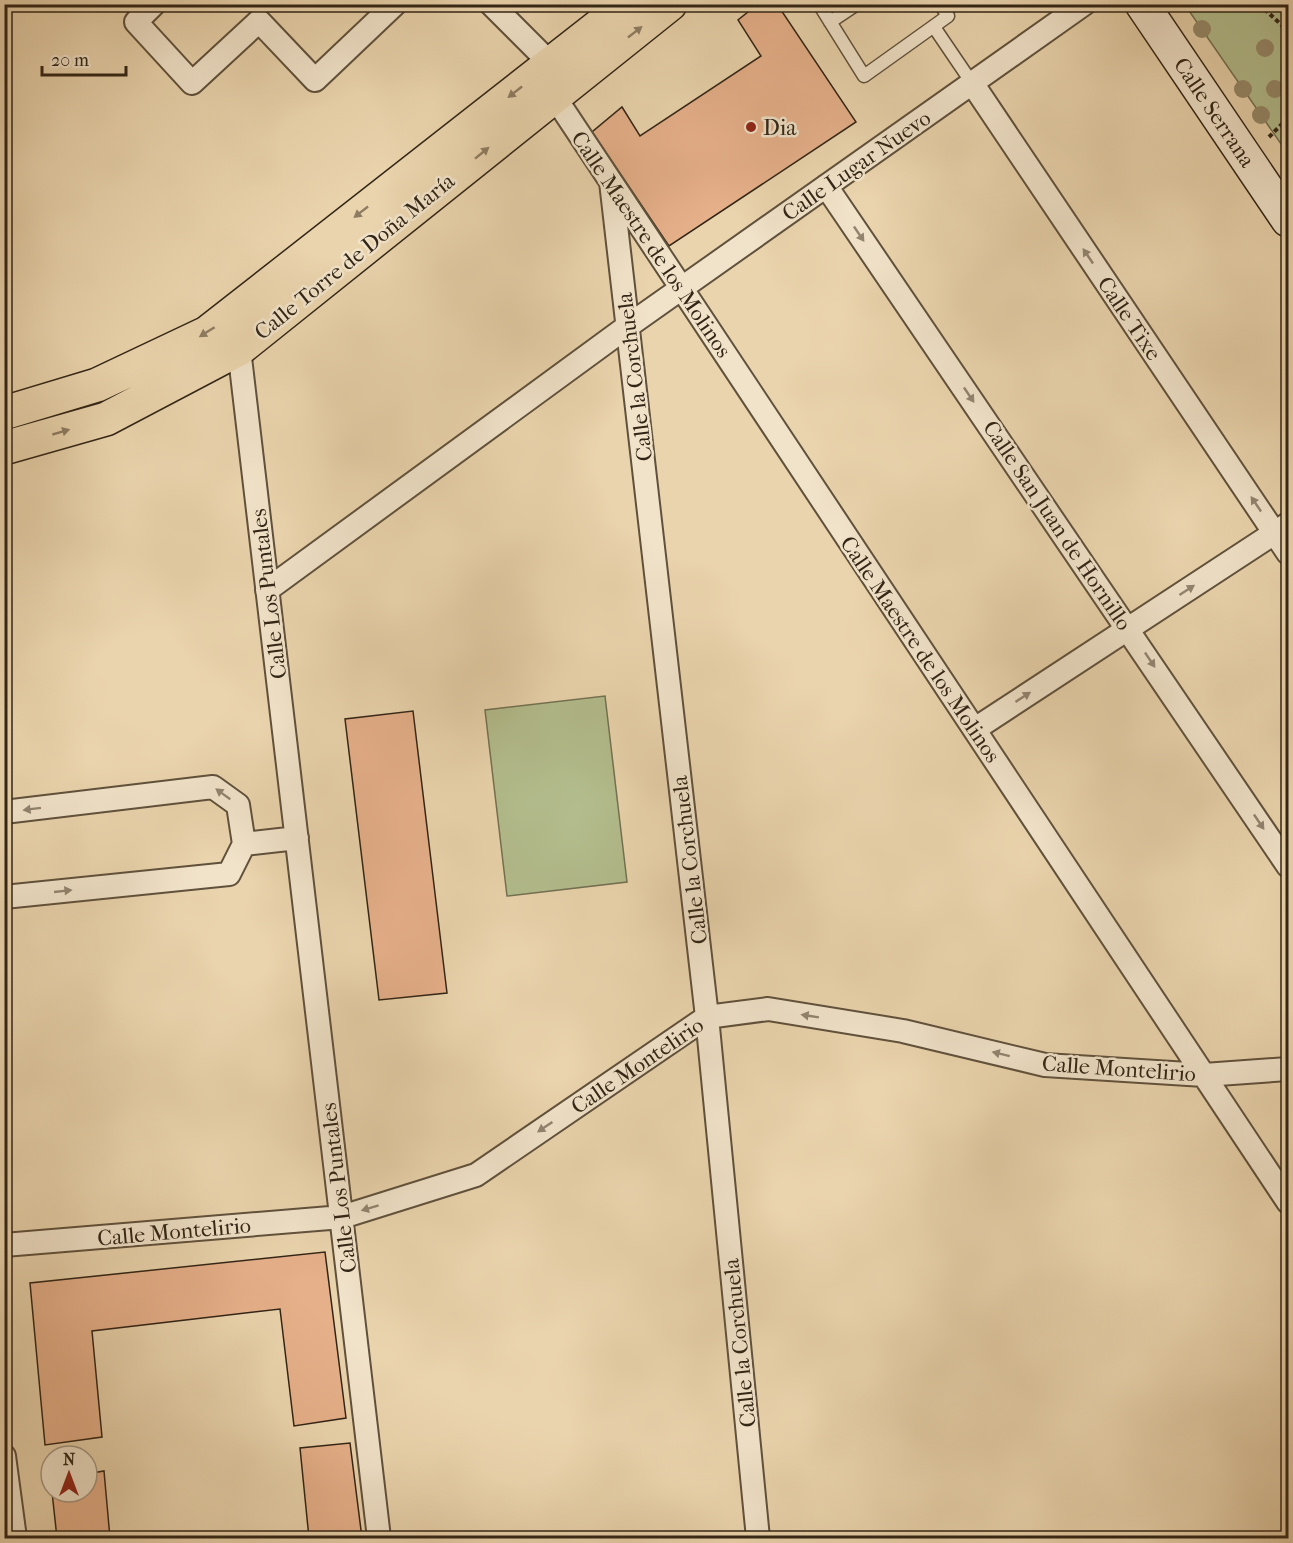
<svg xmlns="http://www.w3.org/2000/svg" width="1293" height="1543" font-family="'IM FELL French Canon',serif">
	<rect width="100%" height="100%" fill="#ead4ad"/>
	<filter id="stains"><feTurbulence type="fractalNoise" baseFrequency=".00333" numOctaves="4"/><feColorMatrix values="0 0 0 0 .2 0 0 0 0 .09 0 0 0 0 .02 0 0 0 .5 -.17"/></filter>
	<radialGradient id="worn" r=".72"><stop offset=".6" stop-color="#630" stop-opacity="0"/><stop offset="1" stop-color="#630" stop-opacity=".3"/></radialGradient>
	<path fill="#b3bd8d" stroke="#727152" stroke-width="1.5" d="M1185 5H1288V154Z
		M605 696 627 882 507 896 485 710Z"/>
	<path fill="#e6b08a" stroke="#322516" stroke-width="1.5" d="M758 4H777L856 122 669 246 592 132 622 107 640 136 761 56 738 20Z
		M413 711 447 993 379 1000 345 719Z
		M325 1252 346 1418 294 1426 280 1309 92 1331 102 1437 45 1445 30 1283Z
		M350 1443 362 1538H309L300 1448Z
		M104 1471 110 1538H57L52 1492H87V1474Z"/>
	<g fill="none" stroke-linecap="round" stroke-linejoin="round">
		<defs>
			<path id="lane" d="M819 4 864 76 948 16 940 4
				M830 22 857 4
				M934 27 972 83"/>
			<path id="street" d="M154 4 136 22 192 83 259 21 315 80 395 4
				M491 4 551 64
				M972 83 1288 553
				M554 96 1288 1202
				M611 182 707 1017 758 1538
				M826 186 1288 866
				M239 349 379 1538
				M267 590 628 326 1084 4
				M975 729 1288 524
				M4 812 213 787 238 805 244 844 229 874 4 897
				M244 844 297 838
				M4 1245 342 1217 476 1175 707 1017 768 1009 903 1031 1045 1065 1204 1075 1288 1069
				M4 1456 15 1538"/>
			<path id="secondary" d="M1142 4 1288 220"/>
			<path id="primary" d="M4 413 97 385 207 333 627 4
				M4 448 106 419 239 349 670 4"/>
		</defs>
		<use href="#lane" stroke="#60513c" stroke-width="15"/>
		<use href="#street" stroke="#60513c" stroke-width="26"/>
		<use href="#secondary" stroke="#322516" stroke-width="36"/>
		<use href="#primary" stroke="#322516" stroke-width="36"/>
		<path stroke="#322516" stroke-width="4" stroke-dasharray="4.5 3" stroke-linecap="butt" d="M1259 4 1288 31
			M1269 137 1288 118"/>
		<use href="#lane" stroke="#f1e3ca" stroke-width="12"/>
		<use href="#street" stroke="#f1e3ca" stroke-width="22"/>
		<use href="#secondary" stroke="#f1e3ca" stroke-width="33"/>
		<use href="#primary" stroke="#ead4ad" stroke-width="33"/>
	</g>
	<g fill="#96896a">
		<circle cx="1202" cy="29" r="9"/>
		<circle cx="1265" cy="48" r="9"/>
		<circle cx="1243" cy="89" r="9"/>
		<circle cx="1275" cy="89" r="9"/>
		<circle cx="1261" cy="115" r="9"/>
	</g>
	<defs><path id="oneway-solid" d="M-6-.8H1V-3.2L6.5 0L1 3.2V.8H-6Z" transform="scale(1.5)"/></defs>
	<g fill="#8e7c62">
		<use href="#oneway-solid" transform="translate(635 32) rotate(-38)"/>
		<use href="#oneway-solid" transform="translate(515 92) rotate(142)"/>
		<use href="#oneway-solid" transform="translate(482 153) rotate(-39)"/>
		<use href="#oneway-solid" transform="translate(361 212) rotate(142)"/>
		<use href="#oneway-solid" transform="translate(207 332) rotate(148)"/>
		<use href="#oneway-solid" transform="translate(61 432) rotate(-16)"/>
	</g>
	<g fill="#928470">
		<use href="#oneway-solid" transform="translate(859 234) rotate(56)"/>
		<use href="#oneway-solid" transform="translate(1088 256) rotate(-124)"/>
		<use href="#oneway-solid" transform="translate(969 395) rotate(56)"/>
		<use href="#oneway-solid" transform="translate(1256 504) rotate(-124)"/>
		<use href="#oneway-solid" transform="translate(1187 590) rotate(-33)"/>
		<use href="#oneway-solid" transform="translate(1150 660) rotate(56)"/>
		<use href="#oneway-solid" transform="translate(1023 697) rotate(-33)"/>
		<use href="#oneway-solid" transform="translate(223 794) rotate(-144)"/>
		<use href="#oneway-solid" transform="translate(32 809) rotate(173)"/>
		<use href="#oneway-solid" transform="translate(1259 822) rotate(56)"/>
		<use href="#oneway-solid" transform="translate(63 891) rotate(-6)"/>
		<use href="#oneway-solid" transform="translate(810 1016) rotate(-171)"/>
		<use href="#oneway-solid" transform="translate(1001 1054) rotate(-166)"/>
		<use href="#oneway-solid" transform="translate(545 1127) rotate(146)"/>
		<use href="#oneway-solid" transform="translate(370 1208) rotate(163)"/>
	</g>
	<circle fill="#8f2418" stroke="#f1e3ca" stroke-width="2" cx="751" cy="127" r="6"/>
	<g text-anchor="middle" stroke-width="5" stroke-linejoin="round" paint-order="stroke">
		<g font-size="22" fill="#322516" stroke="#f1e3ca">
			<text transform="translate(1215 112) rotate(56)" y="8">Calle Serrana</text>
			<text transform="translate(856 165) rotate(-35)" y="8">Calle Lugar Nuevo</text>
			<text transform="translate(652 244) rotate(56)" y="8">Calle Maestre de los Molinos</text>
			<text transform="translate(354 256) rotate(-39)" y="8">Calle Torre de Doña María</text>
			<text transform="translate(1130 318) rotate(56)" y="8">Calle Tixe</text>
			<text transform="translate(634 377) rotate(-97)" y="8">Calle la Corchuela</text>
			<text transform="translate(1058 525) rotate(56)" y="8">Calle San Juan de Hornillo</text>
			<text transform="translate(268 594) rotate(-97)" y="8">Calle Los Puntales</text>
			<text transform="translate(921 649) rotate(56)" y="8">Calle Maestre de los Molinos</text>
			<text transform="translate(689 860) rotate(-97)" y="8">Calle la Corchuela</text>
			<text transform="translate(637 1065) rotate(-34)" y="8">Calle Montelirio</text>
			<text transform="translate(1119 1068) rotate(4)" y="8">Calle Montelirio</text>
			<text transform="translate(338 1188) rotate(-97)" y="8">Calle Los Puntales</text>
			<text transform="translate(174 1231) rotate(-5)" y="8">Calle Montelirio</text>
			<text transform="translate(739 1343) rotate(-96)" y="8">Calle la Corchuela</text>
		</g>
		<g font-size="22" fill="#322516" stroke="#f1e3ca" text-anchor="start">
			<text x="763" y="135">Dia</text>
		</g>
	</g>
	<rect width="1293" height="1543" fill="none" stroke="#ead4ad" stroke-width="24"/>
	<rect x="6" y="6" width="1281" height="1531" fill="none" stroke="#322516" stroke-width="3"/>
	<rect x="12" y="12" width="1269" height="1519" fill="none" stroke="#322516" stroke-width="1.5"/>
	<g transform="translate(69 1474)"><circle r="28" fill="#f1e3ca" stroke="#a59782" stroke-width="1.5"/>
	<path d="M0-4.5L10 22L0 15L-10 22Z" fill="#8f2418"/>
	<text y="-9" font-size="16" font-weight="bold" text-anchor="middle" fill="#322516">N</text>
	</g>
	<path d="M42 66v9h84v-9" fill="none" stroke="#322516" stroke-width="3"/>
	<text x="51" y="66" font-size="18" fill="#322516" stroke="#f1e3ca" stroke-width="4.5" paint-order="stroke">20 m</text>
	<rect width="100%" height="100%" filter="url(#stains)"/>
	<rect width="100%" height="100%" fill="url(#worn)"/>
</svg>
